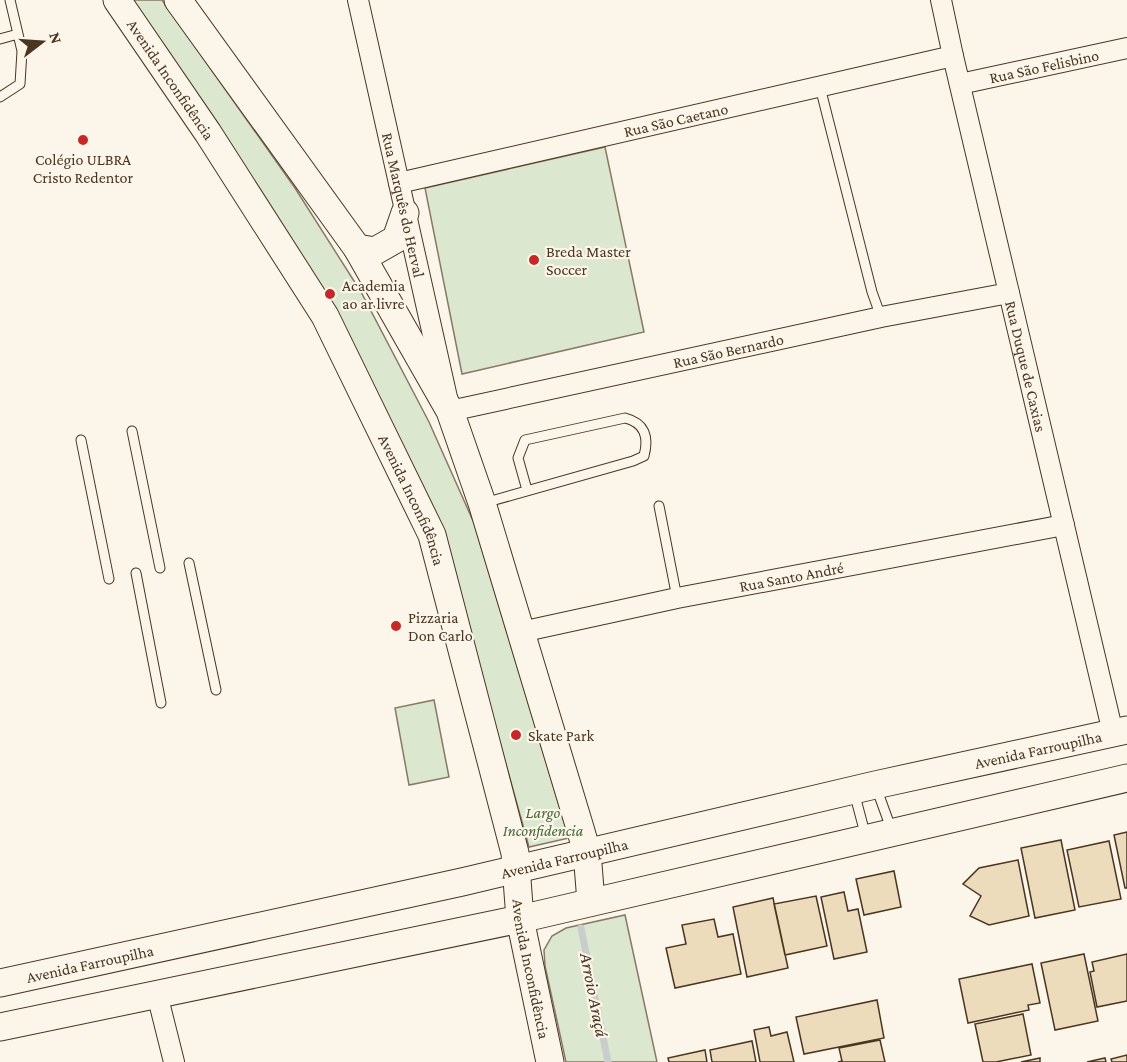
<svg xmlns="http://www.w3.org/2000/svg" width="1127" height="1062" font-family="'Crimson Pro',serif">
	<rect width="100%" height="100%" fill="#fbf6e9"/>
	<path fill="#dce7d0" stroke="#887966" stroke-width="1.5" d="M125 0H162L295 188 361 292 429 422 474 523 569 838 529 847 441 531Z
		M605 147 644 332 462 374 425 188Z
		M434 700 449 777 409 785 395 708Z
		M625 915 657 1062H566L545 966 544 950 552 936 566 928Z"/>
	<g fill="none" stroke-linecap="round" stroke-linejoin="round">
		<path stroke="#c9cecd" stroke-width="7" d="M581 928 608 1062"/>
	</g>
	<path fill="#ecdcbc" stroke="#4a3520" stroke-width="1.5" d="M1127 832V888H1125L1114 835Z
		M1061 840 1075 910 1035 918 1021 848Z
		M1109 841 1121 899 1079 907 1067 850Z
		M1018 860 1029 916 989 925 970 916 981 896 963 884 979 868Z
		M894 871 901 907 864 915 856 879Z
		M844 892 848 911 858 909 867 952 834 959 821 897Z
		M816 896 827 946 785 955 774 904Z
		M773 898 788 968 747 977 733 907Z
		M714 919 718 937 733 934 741 974 675 988 666 948 686 944 682 925Z
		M1084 954 1098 1021 1055 1030 1041 963Z
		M1127 954V1001L1097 1007 1090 972 1094 971 1092 962Z
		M1032 964 1040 1003 1028 1005 1029 1010 968 1023 959 979Z
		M877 1000 884 1038 804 1054 796 1017Z
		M1023 1014 1031 1055 996 1062H983L975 1024Z
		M769 1027 771 1036 787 1032 794 1062H760L754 1030Z
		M880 1040 885 1062H838L842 1061 839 1048Z
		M752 1041 756 1062H712L710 1050Z
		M705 1050 707 1062H669L668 1058Z
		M1127 1055V1062H1112L1111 1059Z
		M1040 1058V1062H1021Z
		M1105 1058 1106 1062H1087Z"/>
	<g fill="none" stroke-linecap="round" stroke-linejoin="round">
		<defs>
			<path id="lane" d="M0 39 18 34
				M820 87 872 292 881 317
				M0 97 20 84 22 51 10 0
				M132 431 160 568
				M81 440 109 579
				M484 503 633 461 644 456C649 437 645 423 625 418L525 440 518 458 527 490
				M659 506 677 598
				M189 563 216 690
				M136 573 161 703
				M876 787 892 831
				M854 792 866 837"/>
			<g id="street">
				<path id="s1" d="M358 0 450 411 881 317 1009 293"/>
				<path id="s2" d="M941 0 953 56 1113 733"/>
				<path id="s3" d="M960 84 1127 48"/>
				<path id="s4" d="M399 183 953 56"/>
				<path id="s5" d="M521 632 677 598 1064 525"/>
				<path d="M157 994 174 1062"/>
			</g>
			<g id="secondary">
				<path id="s6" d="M117 0 208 133 325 316 432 535 515 853 520 919 550 1062"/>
				<path d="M178 0 357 248 450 411 482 503 580 828 587 852 591 902"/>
				<path d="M357 248 375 251 396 239 405 213"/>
				<path id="s7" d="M0 983 462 882 875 785 1127 730"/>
				<path d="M0 1027 520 919 1127 778"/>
			</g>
		</defs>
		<use href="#lane" stroke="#4a3520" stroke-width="11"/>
		<use href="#street" stroke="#4a3520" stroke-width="22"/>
		<use href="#secondary" stroke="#4a3520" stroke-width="29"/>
		<use href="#lane" stroke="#fbf6e9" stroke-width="9"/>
		<use href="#street" stroke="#fbf6e9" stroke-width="20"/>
		<use href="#secondary" stroke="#fbf6e9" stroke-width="27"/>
	</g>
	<g fill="#c62828" stroke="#fbf6e9" stroke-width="2">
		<circle cx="83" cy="140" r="6"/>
		<circle cx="534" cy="260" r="6"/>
		<circle cx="330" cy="294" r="6"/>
		<circle cx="396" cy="626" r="6"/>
		<circle cx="516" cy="735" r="6"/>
	</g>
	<g text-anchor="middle" stroke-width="4.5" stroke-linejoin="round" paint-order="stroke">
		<g font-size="16" fill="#4a3520" stroke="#fbf6e9">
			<text dy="6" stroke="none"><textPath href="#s3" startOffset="86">Rua São Felisbino</textPath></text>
			<text dy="6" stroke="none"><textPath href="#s6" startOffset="96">Avenida Inconfidência</textPath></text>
			<text dy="6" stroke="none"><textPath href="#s4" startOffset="284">Rua São Caetano</textPath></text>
			<text dy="6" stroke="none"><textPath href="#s1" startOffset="210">Rua Marquês do Herval</textPath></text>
			<text dy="6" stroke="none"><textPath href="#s1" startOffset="706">Rua São Bernardo</textPath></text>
			<text dy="6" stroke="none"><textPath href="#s2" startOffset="376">Rua Duque de Caxias</textPath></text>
			<text dy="6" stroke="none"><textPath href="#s6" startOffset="582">Avenida Inconfidência</textPath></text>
			<text dy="6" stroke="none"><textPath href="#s5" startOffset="276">Rua Santo André</textPath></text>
			<text dy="6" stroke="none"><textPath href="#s7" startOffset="1064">Avenida Farroupilha</textPath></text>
			<text dy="6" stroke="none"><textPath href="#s7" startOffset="578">Avenida Farroupilha</textPath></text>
			<text dy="6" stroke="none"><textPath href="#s7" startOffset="92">Avenida Farroupilha</textPath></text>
			<text dy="6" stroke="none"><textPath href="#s6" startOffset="1068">Avenida Inconfidência</textPath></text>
		</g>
		<g font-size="16" fill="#4a3520" stroke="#fbf6e9" text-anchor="start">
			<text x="83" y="165" text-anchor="middle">Colégio ULBRA<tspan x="83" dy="18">Cristo Redentor</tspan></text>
			<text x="546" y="257">Breda Master<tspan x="546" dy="18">Soccer</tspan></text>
			<text x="342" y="291">Academia<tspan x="342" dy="18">ao ar livre</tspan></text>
			<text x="408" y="623">Pizzaria<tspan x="408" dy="18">Don Carlo</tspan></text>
			<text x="528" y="741">Skate Park</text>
		</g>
		<g font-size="16" font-style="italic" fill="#436837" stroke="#fbf6e9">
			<text x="543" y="818">Largo<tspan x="543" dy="18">Inconfidencia</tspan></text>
		</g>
		<g font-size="18" font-style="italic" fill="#4a3520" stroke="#fbf6e9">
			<text transform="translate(594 995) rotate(79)" y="6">Arroio Araçá</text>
		</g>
	</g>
	<g transform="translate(42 42) rotate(73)" stroke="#fbf6e9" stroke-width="4.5" paint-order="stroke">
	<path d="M0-4.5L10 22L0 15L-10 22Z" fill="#4a3520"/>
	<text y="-9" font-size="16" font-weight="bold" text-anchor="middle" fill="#4a3520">N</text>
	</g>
</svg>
